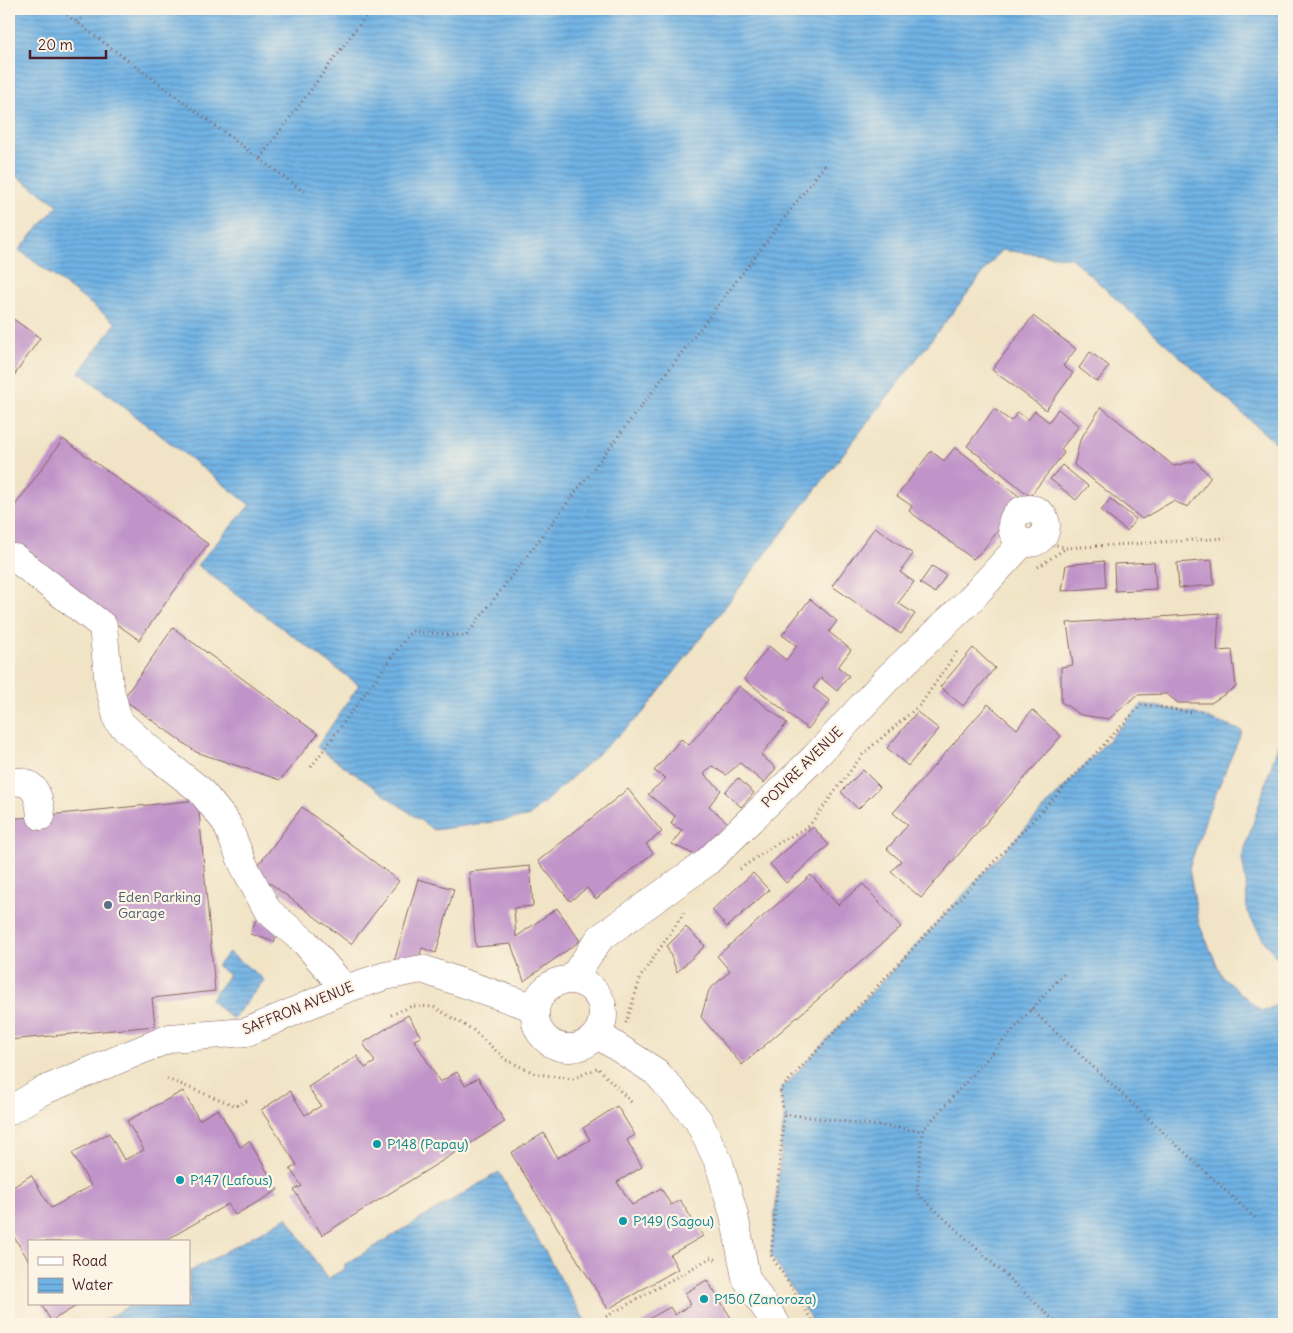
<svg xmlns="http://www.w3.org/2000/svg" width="1293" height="1333" font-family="Delius,sans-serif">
	<defs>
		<pattern id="water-rules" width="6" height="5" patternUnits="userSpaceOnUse" patternTransform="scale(1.25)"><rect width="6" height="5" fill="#6fb2e4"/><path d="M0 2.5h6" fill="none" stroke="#5d90b9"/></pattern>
	</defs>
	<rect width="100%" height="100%" fill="#fcf5e5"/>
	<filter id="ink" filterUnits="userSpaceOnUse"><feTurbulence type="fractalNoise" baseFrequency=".02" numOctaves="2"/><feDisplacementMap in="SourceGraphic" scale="10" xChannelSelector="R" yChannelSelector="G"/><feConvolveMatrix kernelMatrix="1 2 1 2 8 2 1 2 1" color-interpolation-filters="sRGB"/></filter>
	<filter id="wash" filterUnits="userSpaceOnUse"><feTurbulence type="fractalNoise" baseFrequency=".0096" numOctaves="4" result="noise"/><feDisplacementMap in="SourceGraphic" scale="20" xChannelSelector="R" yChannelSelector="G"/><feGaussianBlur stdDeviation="1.12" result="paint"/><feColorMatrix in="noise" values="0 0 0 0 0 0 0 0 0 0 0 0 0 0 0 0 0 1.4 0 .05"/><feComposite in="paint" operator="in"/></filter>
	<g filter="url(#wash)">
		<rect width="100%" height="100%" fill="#f1e4c6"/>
		<path fill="url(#water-rules)" stroke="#5c6888" d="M9 9H1284V451L1071 258 1001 250 642 714 528 817 434 830 317 747 359 685 197 565 250 505 79 372 116 323 19 250 58 205 9 171Z
			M1142 704 1193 713 1242 731 1208 812 1189 868 1199 924 1222 976 1262 1012 1284 1001V1324H814L771 1255 784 1114 780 1090Z
			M1284 726V966L1266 944 1247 912 1246 882 1242 858Z
			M229 952 264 980 233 1019 210 1000 229 975 217 966Z
			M499 1172 587 1324H97L133 1304H189V1272L287 1217 327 1279 346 1268 344 1265Z"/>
		<g id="blocks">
			<path fill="#c194c9" d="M9 316 40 338 9 383Z
				M1033 316 1076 349 1063 366 1073 373 1046 410 992 370Z
				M1090 352 1109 366 1097 382 1079 368Z
				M1101 407 1174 466 1195 461 1211 477 1188 507 1173 501 1142 519 1074 465 1080 440Z
				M994 409 1011 421 1018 412 1028 420 1035 411 1049 422 1058 409 1079 426 1061 449 1064 453 1030 496 967 446Z
				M63 439 208 544 139 640 9 546V514Z
				M955 447 1019 496 1004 523 983 550 973 559 909 511 912 506 897 496 931 451 944 461Z
				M1062 465 1088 486 1076 500 1050 479Z
				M1110 499 1136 519 1127 531 1101 511Z
				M875 527 913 554 900 572 914 582 898 603 915 614 901 634 832 586Z
				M1212 560 1214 585 1179 588 1177 563Z
				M1104 561 1106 587 1062 591 1066 565Z
				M1154 562 1156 589 1115 591 1114 564Z
				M932 566 946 575 935 593 920 583Z
				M810 599 837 621 829 632 851 650 838 667 849 676 837 691 821 678 813 688 830 701 808 729 744 679 769 646 786 660 797 646 782 635Z
				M1219 613 1217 651 1232 650 1236 687 1211 703H1178L1167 694 1137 695 1109 719 1081 715 1061 702V667L1073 665 1067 623Z
				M173 628 318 734 280 780 196 752 123 699Z
				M973 648 995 668 963 706 940 687Z
				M739 686 787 723 761 755 776 768 764 783 740 763 726 775 712 766 704 774 721 790 709 806 729 824 695 855 672 844 682 830 671 824 675 816 648 794 666 778 654 771 681 739 689 745Z
				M988 704 1017 729 1032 710 1061 736 921 898 891 872 901 861 887 849 908 825 893 813Z
				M917 712 939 729 908 766 887 748Z
				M863 770 880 787 858 809 841 792Z
				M738 778 754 793 741 807 725 792Z
				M628 789 662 832 646 844 653 853 596 899 587 888 570 901 538 861Z
				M198 800 215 991 152 998 155 1026 9 1040V819Z
				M302 807 399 881 351 944 254 871Z
				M813 827 829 845 786 883 770 864Z
				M530 866 533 906 514 908 516 937 557 908 580 941 524 981 511 944 476 947 469 872Z
				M753 873 769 890 727 927 712 910Z
				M811 875 838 905 863 884 901 927 742 1065 701 1017 709 990 730 971 717 956Z
				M418 879 454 889 436 953 422 948 416 968 394 962Z
				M256 920 279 928 274 942 251 934Z
				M686 927 705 946 677 972 667 946Z
				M408 1015 421 1037 414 1040 440 1082 457 1072 465 1085 478 1078 505 1122 322 1235 294 1190 302 1186 290 1169 297 1165 261 1110 290 1091 305 1115 321 1106 308 1087 357 1056 365 1068 375 1062 363 1043Z
				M183 1091 199 1120 218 1109 240 1147 249 1141 278 1190 235 1215 228 1204 163 1242H29V1261L9 1229V1190L31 1175 51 1208 91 1186 72 1153 109 1133 124 1160 144 1150 127 1121Z
				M617 1106 635 1135 627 1140 642 1167 617 1182 632 1205 661 1188 671 1205 680 1200 703 1236 670 1255 678 1269 608 1309 511 1153 544 1133 557 1158 590 1140 583 1128Z
				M707 1280 735 1324H640L670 1307 675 1315 691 1304 685 1293Z
				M41 1304H80L51 1321Z"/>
		</g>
	</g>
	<g filter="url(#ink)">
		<use href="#blocks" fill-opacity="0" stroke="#846461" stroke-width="1"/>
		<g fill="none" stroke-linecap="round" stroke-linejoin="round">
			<defs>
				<path id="minor" d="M1012 526a17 17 0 1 1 34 0a17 17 0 1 1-34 0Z
					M15 558 103 626 109 685 118 721 159 758 200 790 226 822 243 864 268 911 305 942 345 989
					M9 782C35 779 39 794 41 816
					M572 979 600 938 706 863 814 758 888 678 969 601 1022 543
					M535 1014a34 34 0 1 1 68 0a34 34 0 1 1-68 0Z
					M597 1034 656 1072 698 1120 719 1163 734 1215 746 1278 776 1324
					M9 1111 40 1092 170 1038 247 1032 345 989 385 976 422 969 535 1008"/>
			</defs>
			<use href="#minor" stroke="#846461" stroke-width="29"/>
			<path stroke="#846461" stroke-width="3" stroke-dasharray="1 4" stroke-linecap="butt" d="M59 9 304 192
				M78 23 89 9
				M260 158 371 9
				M1047 542 1066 548 1226 538
				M1038 567 1066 548
				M311 767 411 631 466 636 827 162
				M740 869 770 848 809 826 863 754 921 704 958 650
				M1031 1009 1255 1218
				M391 1015 412 1006 434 1007 473 1030 506 1060 537 1074 573 1079 599 1067
				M626 1023 641 976 684 913
				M599 1069 632 1103
				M167 1079 236 1106 249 1100
				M784 1114 922 1131
				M593 1324 712 1257 716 1260
				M814 1324 771 1255 784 1114 780 1090 1142 704 1193 713
				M1058 1324 917 1193 922 1131 1066 971"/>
			<use href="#minor" stroke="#fff" stroke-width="28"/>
		</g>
	</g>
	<circle fill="#5c6f8a" stroke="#fcf5e5" stroke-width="2" cx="108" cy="905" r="5"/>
	<g fill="#0f9aa8" stroke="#fcf5e5" stroke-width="2">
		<circle cx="377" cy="1144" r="5"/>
		<circle cx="180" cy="1180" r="5"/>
		<circle cx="623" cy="1221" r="5"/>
		<circle cx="704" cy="1299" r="5"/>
	</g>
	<g text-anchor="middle" stroke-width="4.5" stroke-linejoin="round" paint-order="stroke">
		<g font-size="14" fill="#4a1f2b" stroke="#fcf5e5">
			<text transform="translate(802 767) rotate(-45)" y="5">POIVRE AVENUE</text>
			<text transform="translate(298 1008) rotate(-22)" y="5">SAFFRON AVENUE</text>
		</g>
		<g font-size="14" fill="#4e5e75" stroke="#fcf5e5" text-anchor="start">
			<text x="118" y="902">Eden Parking<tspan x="118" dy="16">Garage</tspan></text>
		</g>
		<g font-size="14" fill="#0d838f" stroke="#fcf5e5" text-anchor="start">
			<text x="387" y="1149">P148 (Papay)</text>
			<text x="190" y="1185">P147 (Lafous)</text>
			<text x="633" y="1226">P149 (Sagou)</text>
			<text x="714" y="1304">P150 (Zanoroza)</text>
		</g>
	</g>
	<rect width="1293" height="1333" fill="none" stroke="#fcf5e5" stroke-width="30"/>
	<rect x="28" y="1240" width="162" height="65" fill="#fcf5e5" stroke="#b59f9b"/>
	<rect x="38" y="1257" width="25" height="8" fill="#ffffff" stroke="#b59f9b"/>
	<text x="72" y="1266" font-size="15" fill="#4a1f2b">Road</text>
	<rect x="38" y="1278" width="25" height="15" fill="url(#water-rules)" stroke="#b59f9b"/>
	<text x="72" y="1290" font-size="15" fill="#4a1f2b">Water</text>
	<path d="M30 50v8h76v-8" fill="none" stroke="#4a1f2b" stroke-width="2.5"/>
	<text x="38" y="50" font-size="15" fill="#4a1f2b" stroke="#fcf5e5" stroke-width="4" paint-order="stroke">20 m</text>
</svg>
